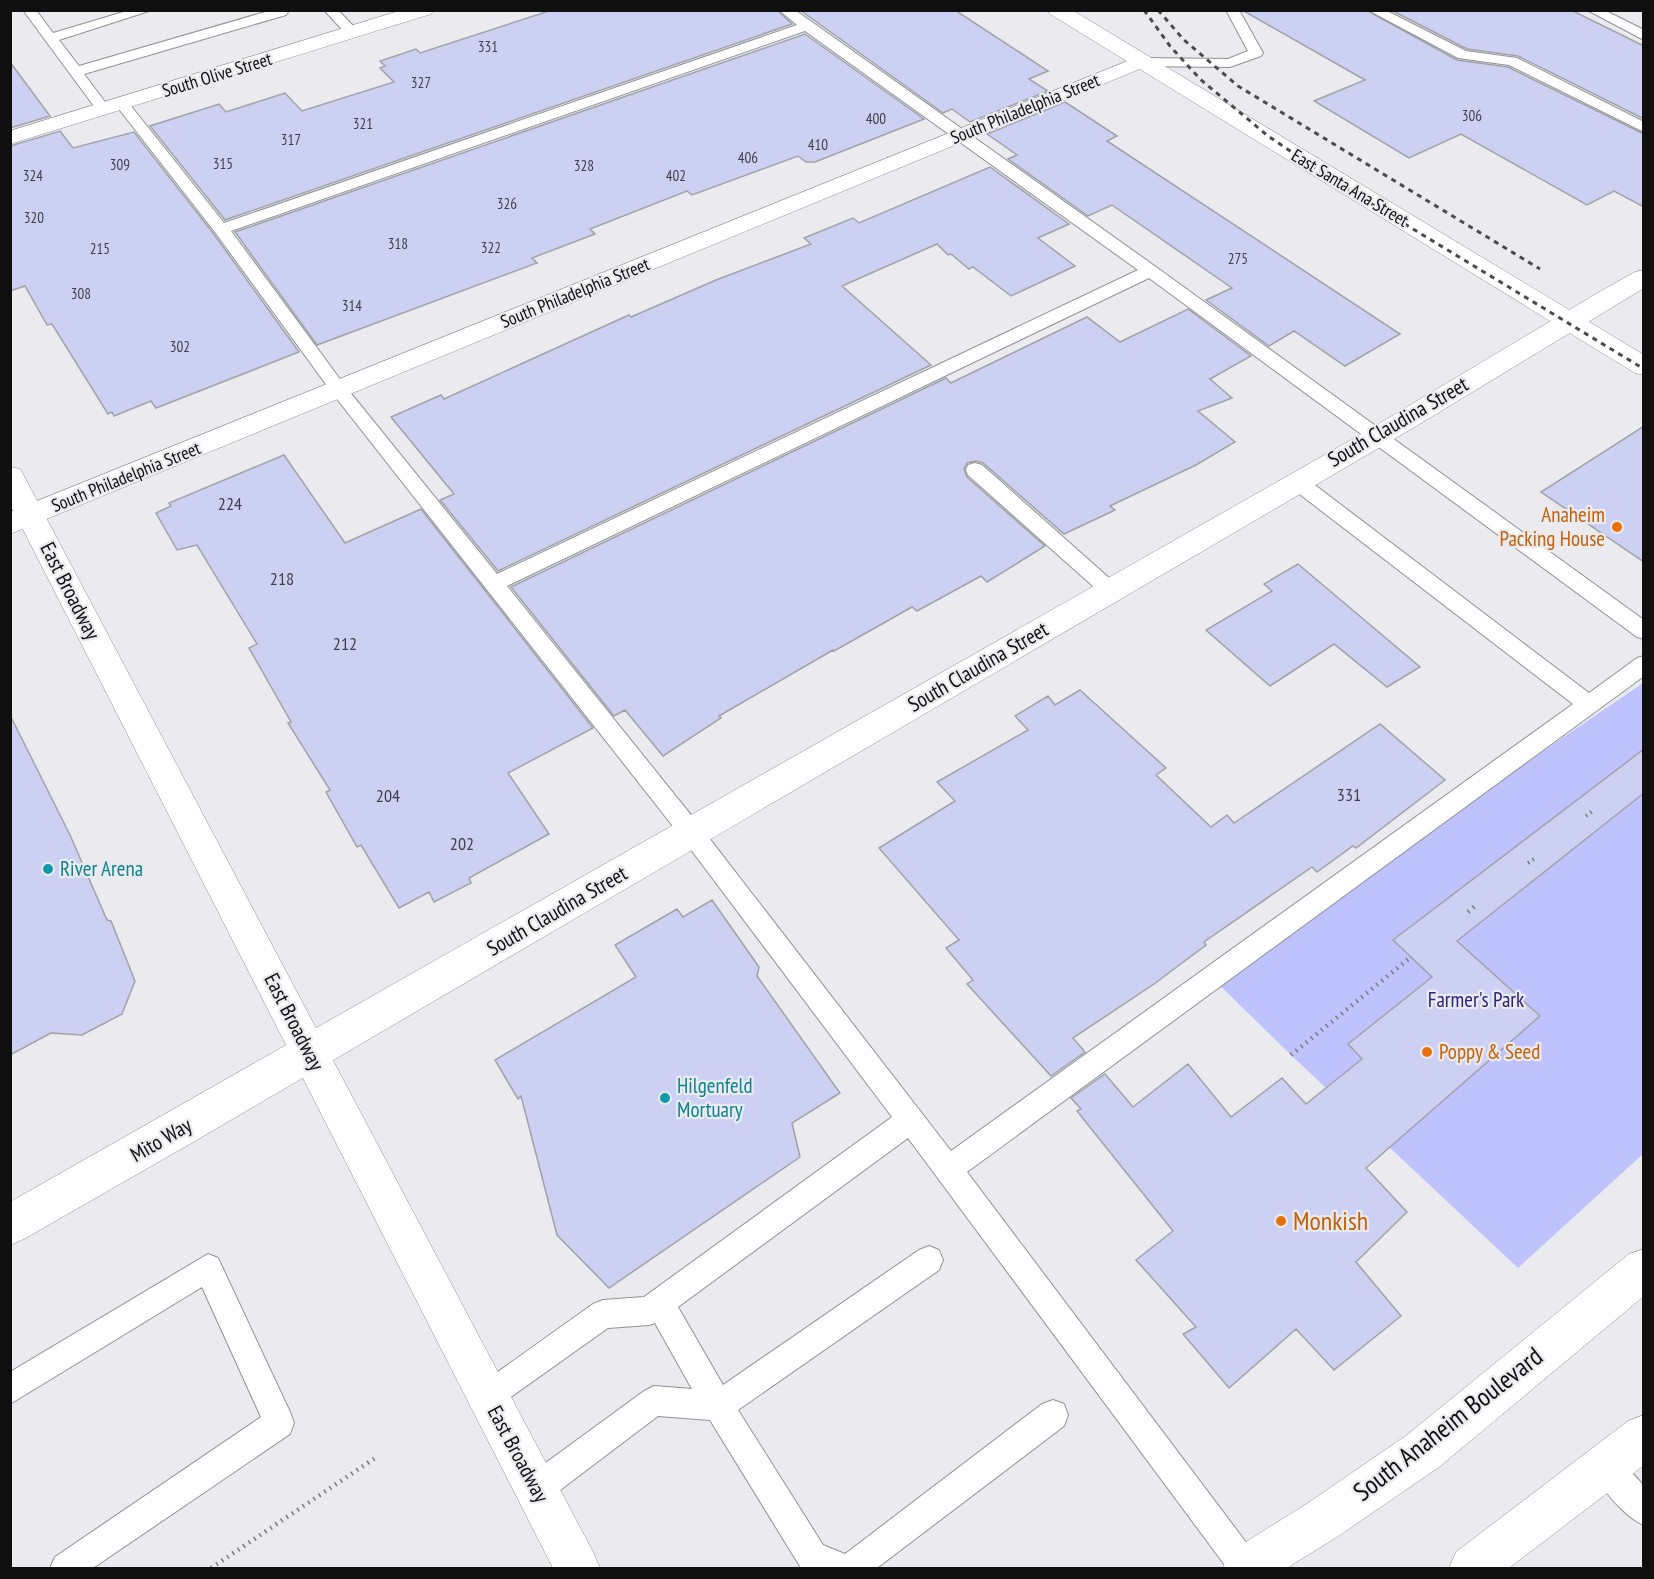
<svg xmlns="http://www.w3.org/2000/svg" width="1654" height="1579" font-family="'PT Sans Narrow',sans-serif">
	<rect width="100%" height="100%" fill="#ebebef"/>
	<path fill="#bec3ff" d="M1643 683V1154L1518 1268 1291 1055 1211 977Z"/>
	<path fill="#ccd0f3" stroke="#a2a2a6" stroke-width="1.5" d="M552 10H777L792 24 225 220 150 126 219 104 226 112 285 93 302 111 394 82 380 68 385 66 380 61 416 49 420 53Z
		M800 10H955L1048 71 1029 79 1048 91 970 122 952 109 943 113Z
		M1242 10H1366L1457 60 1508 67 1644 134V207L1614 191 1587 205 1461 134 1409 158 1314 101 1365 80Z
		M1391 10H1571L1644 46V119L1518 56 1467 49Z
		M805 34 924 119 815 162H806L798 156 692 195 687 191 590 229 595 234 532 258 537 263 317 345 235 232Z
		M10 62 50 116 10 128Z
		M1065 102 1117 136 1107 141 1400 334 1345 366 1294 331 1269 346 1206 300 1232 288 1112 205 1088 216 1008 159 1017 155 987 134Z
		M60 131 73 148 134 132 213 233 299 352 156 408 151 401 114 416 112 412 108 414 52 324 47 325 25 286 10 291V146Z
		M990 167 1069 224 1038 238 1075 266 1011 296 973 267 969 269 951 254 948 255 937 244 842 286 931 365 498 571 440 500 454 494 391 417 441 395 444 399 629 315 631 317 716 280 811 244 804 238 853 218 859 223Z
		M1188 309 1251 356 1210 379 1232 398 1198 411 1235 442 1196 465 1110 506 1115 510 1064 534 983 463 976 461 967 463 964 469 967 477 1045 546 987 582 981 576 917 611 912 607 834 651 833 650 719 716 721 718 663 756 625 710 614 716 511 587 946 378 951 383 957 380 1087 317 1120 342Z
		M1644 426V562L1541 492Z
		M284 455 345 543 421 509 593 728 508 773 549 834 469 878 471 883 434 902 429 892 399 908 361 845 357 847 326 792 330 790 288 723 291 722 249 648 257 644 197 545 177 550 156 513 171 506 169 503Z
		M1298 564 1420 667 1387 687 1334 644 1270 686 1206 630 1272 591 1264 584Z
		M1080 690 1166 768 1156 775 1211 827 1227 815 1234 823 1380 724 1445 780 1356 848 1353 846 1317 872 1312 867 1204 942 1206 945 1154 984 1073 1038 1085 1052 1051 1076 967 984 973 980 946 948 959 940 879 848 955 801 937 782 1028 730 1015 716 1048 696 1055 705Z
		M10 715 70 835 107 920 111 921 135 981 122 1014 82 1035 51 1033 10 1055Z
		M1644 749V793L1457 941 1540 1016 1366 1168 1407 1212 1356 1262 1401 1316 1334 1370 1296 1329 1229 1388 1183 1334 1196 1327 1136 1260 1173 1231 1077 1111 1081 1109 1071 1098 1105 1074 1133 1107 1188 1064 1231 1117 1282 1078 1306 1104 1362 1059 1348 1044 1432 977 1393 940Z
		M712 900 759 967 757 976 840 1093 792 1123 800 1157 609 1288 557 1235 521 1096 518 1099 495 1060 636 977 615 945 677 909 683 917Z"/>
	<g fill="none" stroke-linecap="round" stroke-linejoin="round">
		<defs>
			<path id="service" d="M23 10H36L53 33 130 10H152L59 40 79 66 272 10 288 12 286 15 84 74 111 110 104 114 99 113Z
				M324 10H338L360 33 358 36H348Z
				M779 10H795L1156 267 1644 620V639L1637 637 1149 278 507 586 699 825 951 1151 1573 704 1289 486 1287 481 1289 476 1296 474 1303 476 1589 693 1637 658 1644 656V676L967 1172 1257 1557 1262 1568H1227L908 1138 678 1307 723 1385 919 1250 929 1246 939 1250 943 1260 939 1270 738 1410 823 1545 845 1554 1042 1404 1053 1400 1064 1404 1068 1415 1064 1426 877 1568H801L710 1420 658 1416 547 1500 536 1504 525 1500 521 1489 525 1478 644 1391 654 1386 692 1389 655 1323 649 1325 608 1328 498 1406 488 1411 478 1406 473 1396 478 1386 593 1304 603 1300 644 1297 892 1117 683 839 333 394 215 232 115 104 117 101H127L224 223 797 25ZM805 31 1138 270 497 574 345 386 231 231Z
				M1226 10H1239L1263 53 1261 56 1230 67 1140 66 1133 62 1140 58 1228 59 1248 51Z
				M1368 10H1385L1466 51 1517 58 1644 122V132L1509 65 1458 58Z
				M1587 10H1604L1644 30V40Z
				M975 463 982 465 1117 585 1120 590 1117 595 1110 598 1103 595 968 475 966 470 968 465Z
				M208 1254 218 1258 290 1412 294 1423 290 1434 93 1568H50L55 1557 261 1417 202 1287 10 1404V1372Z
				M1605 1451 1616 1455 1644 1486V1525C1625 1518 1597 1484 1590 1466L1594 1455Z"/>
			<path id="minor" d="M1140 56 1147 58 1150 62 1147 66 10 534V512Z
				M1644 270V288L1418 425 195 1141 24 1239 10 1245V1202L1365 432 1601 291 1635 272Z"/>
			<path id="tertiary" d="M402 10H434L431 14 10 144V131Z
				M1047 10H1072L1644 355V375L1635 373 1050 14Z
				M10 467 20 469 24 476 593 1552 600 1568H553L10 504Z"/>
			<path id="secondary" d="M1644 1249V1296L1439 1467 1340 1535 1287 1568H1223L1230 1552 1308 1503 1407 1435 1629 1254Z
				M1644 1415V1465L1509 1568H1449L1456 1552 1628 1421Z"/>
		</defs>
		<use href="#service" stroke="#909194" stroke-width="2"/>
		<use href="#minor" stroke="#909194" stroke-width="1"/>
		<use href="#tertiary" stroke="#909194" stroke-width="1"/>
		<use href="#secondary" stroke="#909194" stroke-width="1"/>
		<path stroke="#7a7a7d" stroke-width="4" stroke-dasharray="1.5 4" stroke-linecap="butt" d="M1586 816 1594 810
			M1528 863 1537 857"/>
		<path stroke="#7a7a7d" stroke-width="4.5" stroke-dasharray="1.5 5" stroke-linecap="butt" d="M1468 912 1475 906
			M1291 1055 1411 957
			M211 1568 378 1456"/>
		<use href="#service" fill="#fff" fill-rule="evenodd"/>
		<use href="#minor" fill="#fff" fill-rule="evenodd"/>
		<use href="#tertiary" fill="#fff" fill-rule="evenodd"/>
		<use href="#secondary" fill="#fff" fill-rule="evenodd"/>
		<path stroke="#4b4b4d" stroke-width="3" stroke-dasharray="5 5" stroke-linecap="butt" d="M1144 10 1170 46 1200 79 1268 136 1342 186 1644 369
			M1158 10 1184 40 1238 86 1540 269"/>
	</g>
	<g fill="#e8710a" stroke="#ebebef" stroke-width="2">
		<circle cx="1617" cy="527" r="6"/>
		<circle cx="1427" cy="1052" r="6"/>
		<circle cx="1281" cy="1221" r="6"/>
	</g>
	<g fill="#0f9aa8" stroke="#ebebef" stroke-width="2">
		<circle cx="48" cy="869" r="6"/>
		<circle cx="665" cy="1098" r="6"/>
	</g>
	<g text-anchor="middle" stroke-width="4.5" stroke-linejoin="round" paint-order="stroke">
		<g font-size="15" fill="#3e3f49">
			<text x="488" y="52">331</text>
			<text x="421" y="88">327</text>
			<text x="1472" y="121">306</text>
			<text x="876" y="124">400</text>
			<text x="363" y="129">321</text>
			<text x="291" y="145">317</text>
			<text x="818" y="150">410</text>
			<text x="748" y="163">406</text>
			<text x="223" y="169">315</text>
			<text x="120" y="170">309</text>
			<text x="584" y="171">328</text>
			<text x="33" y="181">324</text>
			<text x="676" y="181">402</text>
			<text x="507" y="209">326</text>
			<text x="34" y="223">320</text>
			<text x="398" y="249">318</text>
			<text x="491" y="253">322</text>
			<text x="100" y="254">215</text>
			<text x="1238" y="264">275</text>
			<text x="81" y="299">308</text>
			<text x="352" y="311">314</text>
			<text x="180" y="352">302</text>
		</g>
		<g font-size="18" fill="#0f0f10" stroke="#ebebef">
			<text transform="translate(217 75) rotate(-17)" y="6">South Olive Street</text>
			<text transform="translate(1025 109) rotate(-22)" y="6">South Philadelphia Street</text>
			<text transform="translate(1350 188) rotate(31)" y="6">East Santa Ana Street</text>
			<text transform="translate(575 293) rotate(-22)" y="6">South Philadelphia Street</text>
			<text transform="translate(126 477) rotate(-22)" y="6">South Philadelphia Street</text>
		</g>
		<g font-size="18" fill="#3e3f49">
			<text x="230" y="510">224</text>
			<text x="282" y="585">218</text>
			<text x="345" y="650">212</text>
			<text x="1349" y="801">331</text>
			<text x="388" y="802">204</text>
			<text x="462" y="850">202</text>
		</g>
		<g font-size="21" fill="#0f0f10" stroke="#ebebef">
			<text transform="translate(1398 422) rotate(-30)" y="7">South Claudina Street</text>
			<text transform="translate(70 591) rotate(63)" y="7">East Broadway</text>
			<text transform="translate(978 667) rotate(-30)" y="7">South Claudina Street</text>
			<text transform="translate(557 911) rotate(-30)" y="7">South Claudina Street</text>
			<text transform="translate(294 1022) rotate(63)" y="7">East Broadway</text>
			<text transform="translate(161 1140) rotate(-30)" y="7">Mito Way</text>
			<text transform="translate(518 1454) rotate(62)" y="7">East Broadway</text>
		</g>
		<g font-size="21" fill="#c56008" stroke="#ebebef" text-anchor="end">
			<text x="1605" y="522">Anaheim<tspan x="1605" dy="24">Packing House</tspan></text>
			<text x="1439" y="1059" text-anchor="start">Poppy &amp; Seed</text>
		</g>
		<g font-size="21" fill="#0d838f" stroke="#ebebef" text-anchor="start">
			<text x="60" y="876">River Arena</text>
			<text x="677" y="1093">Hilgenfeld<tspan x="677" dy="24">Mortuary</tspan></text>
		</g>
		<g font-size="21" fill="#2d207e" stroke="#ebebef">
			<text x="1476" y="1007">Farmer's Park</text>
		</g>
		<g font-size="26" fill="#c56008" stroke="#ebebef" text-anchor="start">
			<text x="1293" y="1230">Monkish</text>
		</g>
		<g font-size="26" fill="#0f0f10" stroke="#ebebef">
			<text transform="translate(1448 1424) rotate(-38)" y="9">South Anaheim Boulevard</text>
		</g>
	</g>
	<rect width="1654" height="1579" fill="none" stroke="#0f0f10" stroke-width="24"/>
</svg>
